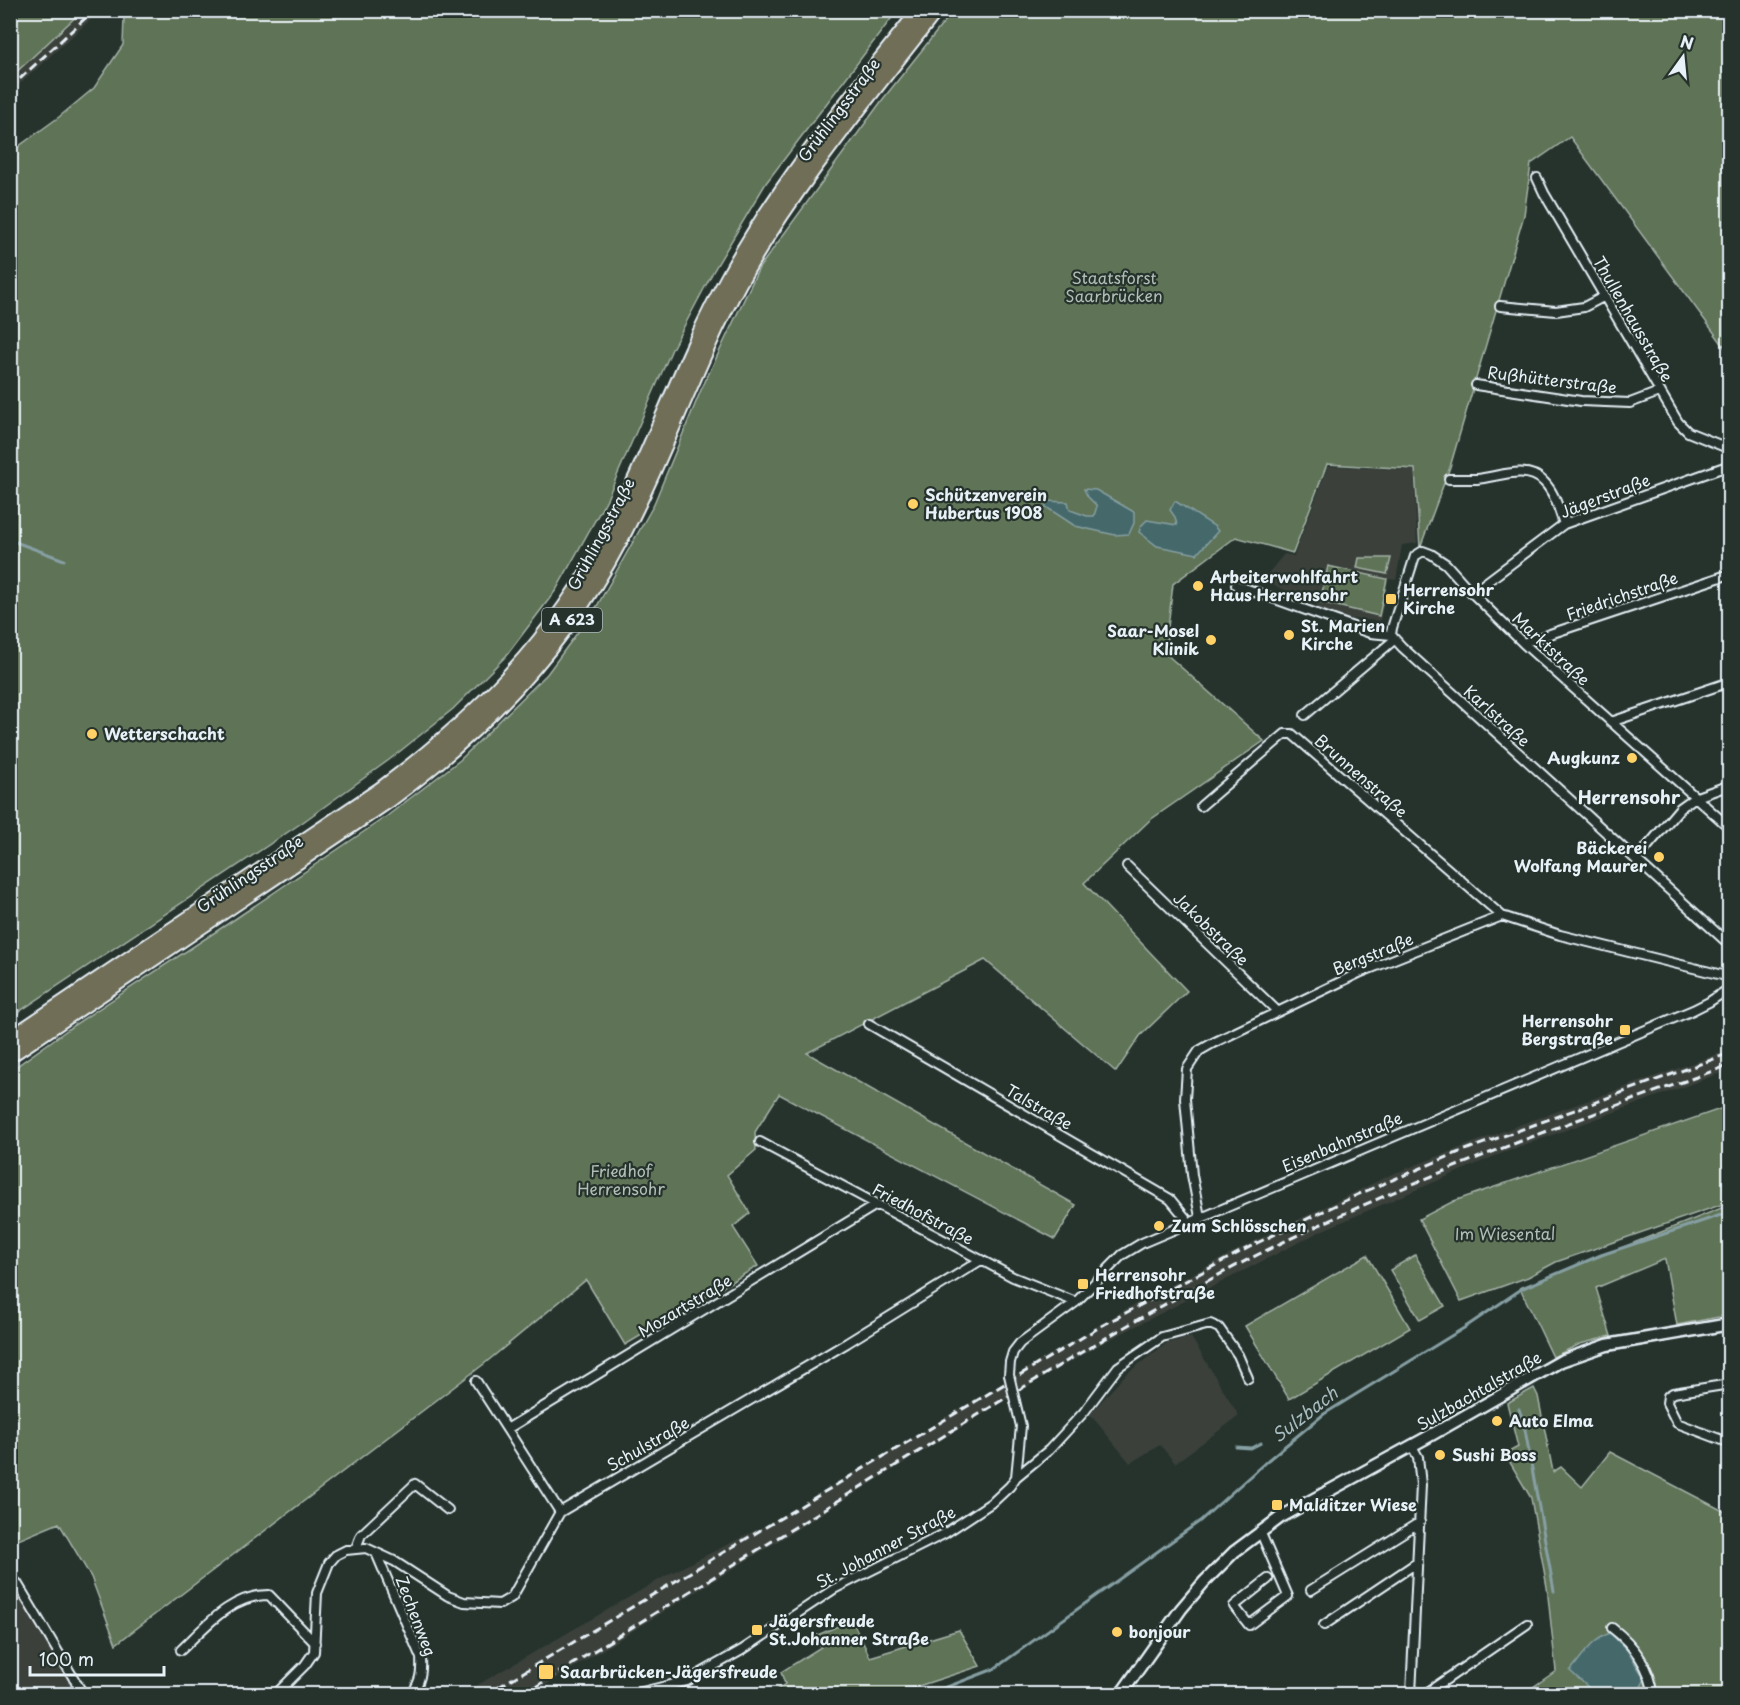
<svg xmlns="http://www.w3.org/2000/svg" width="1740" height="1705" font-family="'Playpen Sans',sans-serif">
	<rect width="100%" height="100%" fill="#26332d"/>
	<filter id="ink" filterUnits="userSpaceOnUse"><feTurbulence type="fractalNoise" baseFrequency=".0167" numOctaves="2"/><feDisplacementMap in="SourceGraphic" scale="12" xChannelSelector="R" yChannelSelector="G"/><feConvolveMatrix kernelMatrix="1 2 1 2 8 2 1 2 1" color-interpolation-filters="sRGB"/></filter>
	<g filter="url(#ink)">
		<path fill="#3a403a" d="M82 11H100L11 92 10 77Z
			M1328 466 1414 470 1417 543 1402 545 1396 580 1388 579 1380 621 1342 618 1324 612 1312 601 1262 581 1284 554 1294 556Z
			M1729 1050V1070L1495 1156 1323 1230 1101 1344 1025 1388 531 1694H462L669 1574 770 1523 1126 1309 1257 1240 1390 1175 1519 1125Z
			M1191 1337 1239 1416 1175 1463 1160 1445 1130 1463 1090 1414 1126 1374 1167 1343Z
			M11 1590 19 1597 77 1694H11Z"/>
		<path fill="#5f7357" stroke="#a4b2a8" stroke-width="1.5" d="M11 10H82V11L11 77Z
			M107 11H897L766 183 714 270 672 349 607 499 556 590 506 656 453 709 389 760 303 822 11 1017V152L59 117 94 88 123 45 124 18Z
			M953 11H1729V353L1570 137 1531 164 1524 215 1450 467 1420 548 1415 469 1327 464 1293 553 1236 537 1173 584 1165 653 1264 741 1150 820 1084 883 1187 991 1140 1036 1116 1072 985 960 807 1053 1076 1205 1055 1239 779 1094 755 1132 756 1150 727 1175 750 1213 733 1227 758 1266 625 1345 586 1280 484 1364 116 1644 91 1577 59 1523 11 1543 10 1071 74 1025 235 919 387 816 460 760 547 674 597 606 653 506 701 390 759 268 883 99Z
			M1359 558H1391L1387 574 1357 568Z
			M1328 566 1387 579 1379 616 1320 602Z
			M1729 1106V1202L1556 1262 1528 1277 1461 1301 1419 1219 1454 1201Z
			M1729 1205V1315L1677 1325 1665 1259 1596 1288 1611 1336 1580 1344 1553 1357 1520 1288Z
			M1367 1255 1410 1328 1289 1399 1245 1326Z
			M1415 1255 1445 1306 1420 1320 1390 1270Z
			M1534 1388 1538 1396 1553 1472 1561 1467 1582 1487 1610 1452 1729 1514V1694H1523L1556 1671 1547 1587 1531 1498 1505 1454 1518 1447 1507 1403Z
			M852 1620 870 1657 959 1630 980 1666 894 1694H771L785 1684 781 1672 821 1647 815 1636Z"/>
		<path fill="#45696a" stroke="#869fa3" stroke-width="1.5" d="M1084 489 1096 490 1134 512V523L1129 534 1115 535 1075 526 1046 507 1045 501 1068 502 1070 510 1087 516H1094L1097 506 1088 497Z
			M1175 501 1214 526 1218 531 1197 554 1157 546 1139 532 1141 526 1147 520 1177 525 1175 517 1170 510Z
			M1610 1633 1627 1650 1645 1679 1637 1694H1596L1570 1671C1582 1657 1591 1640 1610 1633Z"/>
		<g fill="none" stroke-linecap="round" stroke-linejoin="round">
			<path stroke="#869fa3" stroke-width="3" d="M10 540 64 560
				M1519 1409 1524 1424 1554 1591
				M1236 1447 1251 1448 1261 1443
				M929 1694 994 1669 1200 1521 1268 1460 1324 1414 1464 1328 1523 1288 1601 1255 1730 1212"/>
			<defs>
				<path id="minor" d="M1537 178 1544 193 1678 422 1688 432 1730 449
					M1500 306 1556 311 1584 307 1605 296
					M1476 385 1581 401 1630 403 1659 392
					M1449 479C1458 479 1468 479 1477 479 1498 477 1527 464 1544 482 1555 493 1559 510 1564 524
					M1236 585 1370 633 1391 635
					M1472 593 1564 524 1730 465
					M1391 635 1392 628 1415 556 1423 551 1431 554 1446 564 1472 593 1523 643 1730 828
					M1391 635 1402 647 1730 945
					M1523 643 1730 574
					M1305 715 1394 640
					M1611 722 1730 682
					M1201 806 1285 734H1292L1502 916
					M1636 860 1680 808 1694 798 1730 785
					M1127 866 1277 1011
					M869 1024 1170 1199 1189 1222
					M760 1142 1013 1277 1076 1302
					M1200 1217 1192 1175 1185 1099 1187 1069 1199 1051 1213 1043 1359 973 1502 916 1560 935 1730 977
					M1009 1375 1010 1362 1013 1352 1020 1343 1076 1302 1122 1255 1142 1243 1693 1010 1709 1002 1730 988
					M476 1381 560 1512
					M1730 1384 1673 1393 1668 1396 1667 1403 1677 1423 1730 1443
					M507 1429 876 1205
					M1016 1477 1049 1450 1084 1412 1118 1367 1162 1337 1210 1324 1219 1328 1238 1355 1248 1378
					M1260 1531 1288 1596 1249 1625 1234 1606 1268 1579
					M356 1548 361 1535 415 1484 448 1510
					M376 1553 421 1658C422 1674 420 1681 412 1694
					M10 1580 17 1583 83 1694
					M1311 1590 1420 1522
					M1324 1625 1418 1562
					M1612 1628C1633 1644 1651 1668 1653 1694
					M181 1650C207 1625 231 1595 269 1595L315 1643
					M276 1694 305 1665 314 1652 317 1593 329 1563 336 1555 346 1550 366 1548 394 1561 448 1596 464 1602 500 1604 512 1597 560 1512 847 1343 981 1260
					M634 1694 687 1681 742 1650 834 1589 944 1534 994 1501 1010 1486 1016 1477 1021 1426 1015 1401
					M1411 1694 1421 1485 1418 1457 1412 1446
					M1425 1694 1527 1624"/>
				<path id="secondary" d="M1121 1694 1181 1609 1204 1582 1234 1552 1281 1517 1426 1438 1561 1361 1607 1345 1730 1324"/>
				<path id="motorway" d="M10 1039 380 790C474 720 555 640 609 534 653 450 683 359 729 276 781 181 853 95 920 10
					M10 1055 389 800C484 730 565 646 620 540 664 457 694 366 739 283 792 188 869 96 936 10"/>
			</defs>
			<use href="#minor" stroke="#e8f1f8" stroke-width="12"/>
			<use href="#secondary" stroke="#e8f1f8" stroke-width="15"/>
			<use href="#motorway" stroke="#e8f1f8" stroke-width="18"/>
			<use href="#minor" stroke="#26332d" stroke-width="8"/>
			<use href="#secondary" stroke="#26332d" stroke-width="10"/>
			<use href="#motorway" stroke="#716e59" stroke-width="14"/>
			<path stroke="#e8f1f8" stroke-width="3" stroke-dasharray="9 4.5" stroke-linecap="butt" d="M10 88 94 10
				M487 1694 1103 1325 1257 1243 1359 1194 1457 1153 1730 1053
				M524 1694C650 1616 777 1538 903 1461 1020 1389 1137 1316 1259 1254 1411 1178 1570 1122 1730 1065"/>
			<defs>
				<path id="minor-bridge" d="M1009 1375 1015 1401"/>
			</defs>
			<use href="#minor-bridge" stroke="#e8f1f8" stroke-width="12" stroke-linecap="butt"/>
			<use href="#minor-bridge" stroke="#26332d" stroke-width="8"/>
		</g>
	</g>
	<g fill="#ffd166" stroke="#26332d" stroke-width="2">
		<circle cx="913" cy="504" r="6"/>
		<circle cx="1198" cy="586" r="6"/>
		<rect x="1385" y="593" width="12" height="12" rx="3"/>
		<circle cx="1289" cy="635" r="6"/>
		<circle cx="1211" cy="640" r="6"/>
		<circle cx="92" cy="734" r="6"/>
		<circle cx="1632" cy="758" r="6"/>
		<circle cx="1659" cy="857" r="6"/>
		<rect x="1619" y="1024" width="12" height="12" rx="3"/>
		<circle cx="1159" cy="1226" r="6"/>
		<rect x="1077" y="1278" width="12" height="12" rx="3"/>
		<circle cx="1497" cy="1421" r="6"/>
		<circle cx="1440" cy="1455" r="6"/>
		<rect x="1271" y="1499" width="12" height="12" rx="3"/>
		<rect x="751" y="1624" width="12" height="12" rx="3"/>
		<circle cx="1117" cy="1632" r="6"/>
		<rect x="538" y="1664" width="16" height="16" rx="3"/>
	</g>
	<g text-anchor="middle" stroke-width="4.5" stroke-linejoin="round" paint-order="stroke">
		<rect fill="#26332d" stroke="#aeb8bb" stroke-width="1.5" x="542" y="608" width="60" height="24" rx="4.5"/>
		<g font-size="15" font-weight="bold" fill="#e8f1f8">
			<text x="572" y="625">A 623</text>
		</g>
		<g font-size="16" fill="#e8f1f8" stroke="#26332d">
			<text transform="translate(839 110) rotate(-53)" y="6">Grühlingsstraße</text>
			<text transform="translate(1633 319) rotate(60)" y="6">Thullenhausstraße</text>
			<text transform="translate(1552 380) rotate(7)" y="6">Rußhütterstraße</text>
			<text transform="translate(1605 496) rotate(-21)" y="6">Jägerstraße</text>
			<text transform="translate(601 534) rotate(-62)" y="6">Grühlingsstraße</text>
			<text transform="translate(1622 596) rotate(-19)" y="6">Friedrichstraße</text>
			<text transform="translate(1551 649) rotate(43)" y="6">Marktstraße</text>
			<text transform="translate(1497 716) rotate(42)" y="6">Karlstraße</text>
			<text transform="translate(1361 776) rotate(41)" y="6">Brunnenstraße</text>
			<text transform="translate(250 874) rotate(-34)" y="6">Grühlingsstraße</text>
			<text transform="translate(1211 929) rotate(44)" y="6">Jakobstraße</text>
			<text transform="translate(1373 954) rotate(-22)" y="6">Bergstraße</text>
			<text transform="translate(1039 1107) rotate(30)" y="6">Talstraße</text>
			<text transform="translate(1342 1142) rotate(-23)" y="6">Eisenbahnstraße</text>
			<text transform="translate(923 1214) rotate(28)" y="6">Friedhofstraße</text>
			<text transform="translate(685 1306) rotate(-31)" y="6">Mozartstraße</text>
			<text transform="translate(1479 1391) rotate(-30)" y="6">Sulzbachtalstraße</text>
			<text transform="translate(648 1444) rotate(-30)" y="6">Schulstraße</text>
			<text transform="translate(886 1547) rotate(-28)" y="6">St. Johanner Straße</text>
			<text transform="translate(416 1616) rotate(69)" y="6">Zechenweg</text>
		</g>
		<g font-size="16" fill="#b1bfb8" stroke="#26332d">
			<text x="1114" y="284">Staatsforst<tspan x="1114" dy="18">Saarbrücken</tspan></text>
			<text x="621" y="1177">Friedhof<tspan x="621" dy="18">Herrensohr</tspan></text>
			<text x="1505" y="1240">Im Wiesental</text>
		</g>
		<g font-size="16" font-weight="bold" fill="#e8f1f8" stroke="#26332d" text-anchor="start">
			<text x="925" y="501">Schützenverein<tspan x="925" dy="18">Hubertus 1908</tspan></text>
			<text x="1210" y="583">Arbeiterwohlfahrt<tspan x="1210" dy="18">Haus Herrensohr</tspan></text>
			<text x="1403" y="596">Herrensohr<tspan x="1403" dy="18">Kirche</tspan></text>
			<text x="1301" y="632">St. Marien<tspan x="1301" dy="18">Kirche</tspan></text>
			<text x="1199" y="637" text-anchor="end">Saar-Mosel<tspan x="1199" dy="18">Klinik</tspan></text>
			<text x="104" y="740">Wetterschacht</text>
			<text x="1620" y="764" text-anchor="end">Augkunz</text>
			<text x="1647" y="854" text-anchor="end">Bäckerei<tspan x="1647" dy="18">Wolfang Maurer</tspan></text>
			<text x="1613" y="1027" text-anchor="end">Herrensohr<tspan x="1613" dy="18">Bergstraße</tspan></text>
			<text x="1171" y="1232">Zum Schlösschen</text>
			<text x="1095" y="1281">Herrensohr<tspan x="1095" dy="18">Friedhofstraße</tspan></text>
			<text x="1509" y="1427">Auto Elma</text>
			<text x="1452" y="1461">Sushi Boss</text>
			<text x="1289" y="1511">Malditzer Wiese</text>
			<text x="769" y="1627">Jägersfreude<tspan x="769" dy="18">St.Johanner Straße</tspan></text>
			<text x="1129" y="1638">bonjour</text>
			<text x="560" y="1678">Saarbrücken-Jägersfreude</text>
		</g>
		<g font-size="18" font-weight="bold" fill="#e8f1f8" stroke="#26332d">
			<text x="1629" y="804">Herrensohr</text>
		</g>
		<g font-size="18" font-style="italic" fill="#a7bbbf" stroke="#26332d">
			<text transform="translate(1305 1415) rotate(-38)" y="6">Sulzbach</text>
		</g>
	</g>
	<rect width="1740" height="1705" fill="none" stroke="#26332d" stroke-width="36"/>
	<rect x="18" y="18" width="1704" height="1669" fill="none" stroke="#e8f1f8" stroke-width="2" filter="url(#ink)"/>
	<g transform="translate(1683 57) rotate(15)" stroke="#26332d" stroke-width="4.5" paint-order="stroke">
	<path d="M0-4.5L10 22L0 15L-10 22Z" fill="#e8f1f8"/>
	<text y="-9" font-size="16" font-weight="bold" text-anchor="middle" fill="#e8f1f8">N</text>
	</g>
	<path d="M30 1666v9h134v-9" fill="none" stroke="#e8f1f8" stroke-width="3"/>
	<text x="39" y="1666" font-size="18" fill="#e8f1f8" stroke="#26332d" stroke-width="4.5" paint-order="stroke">100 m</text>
</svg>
